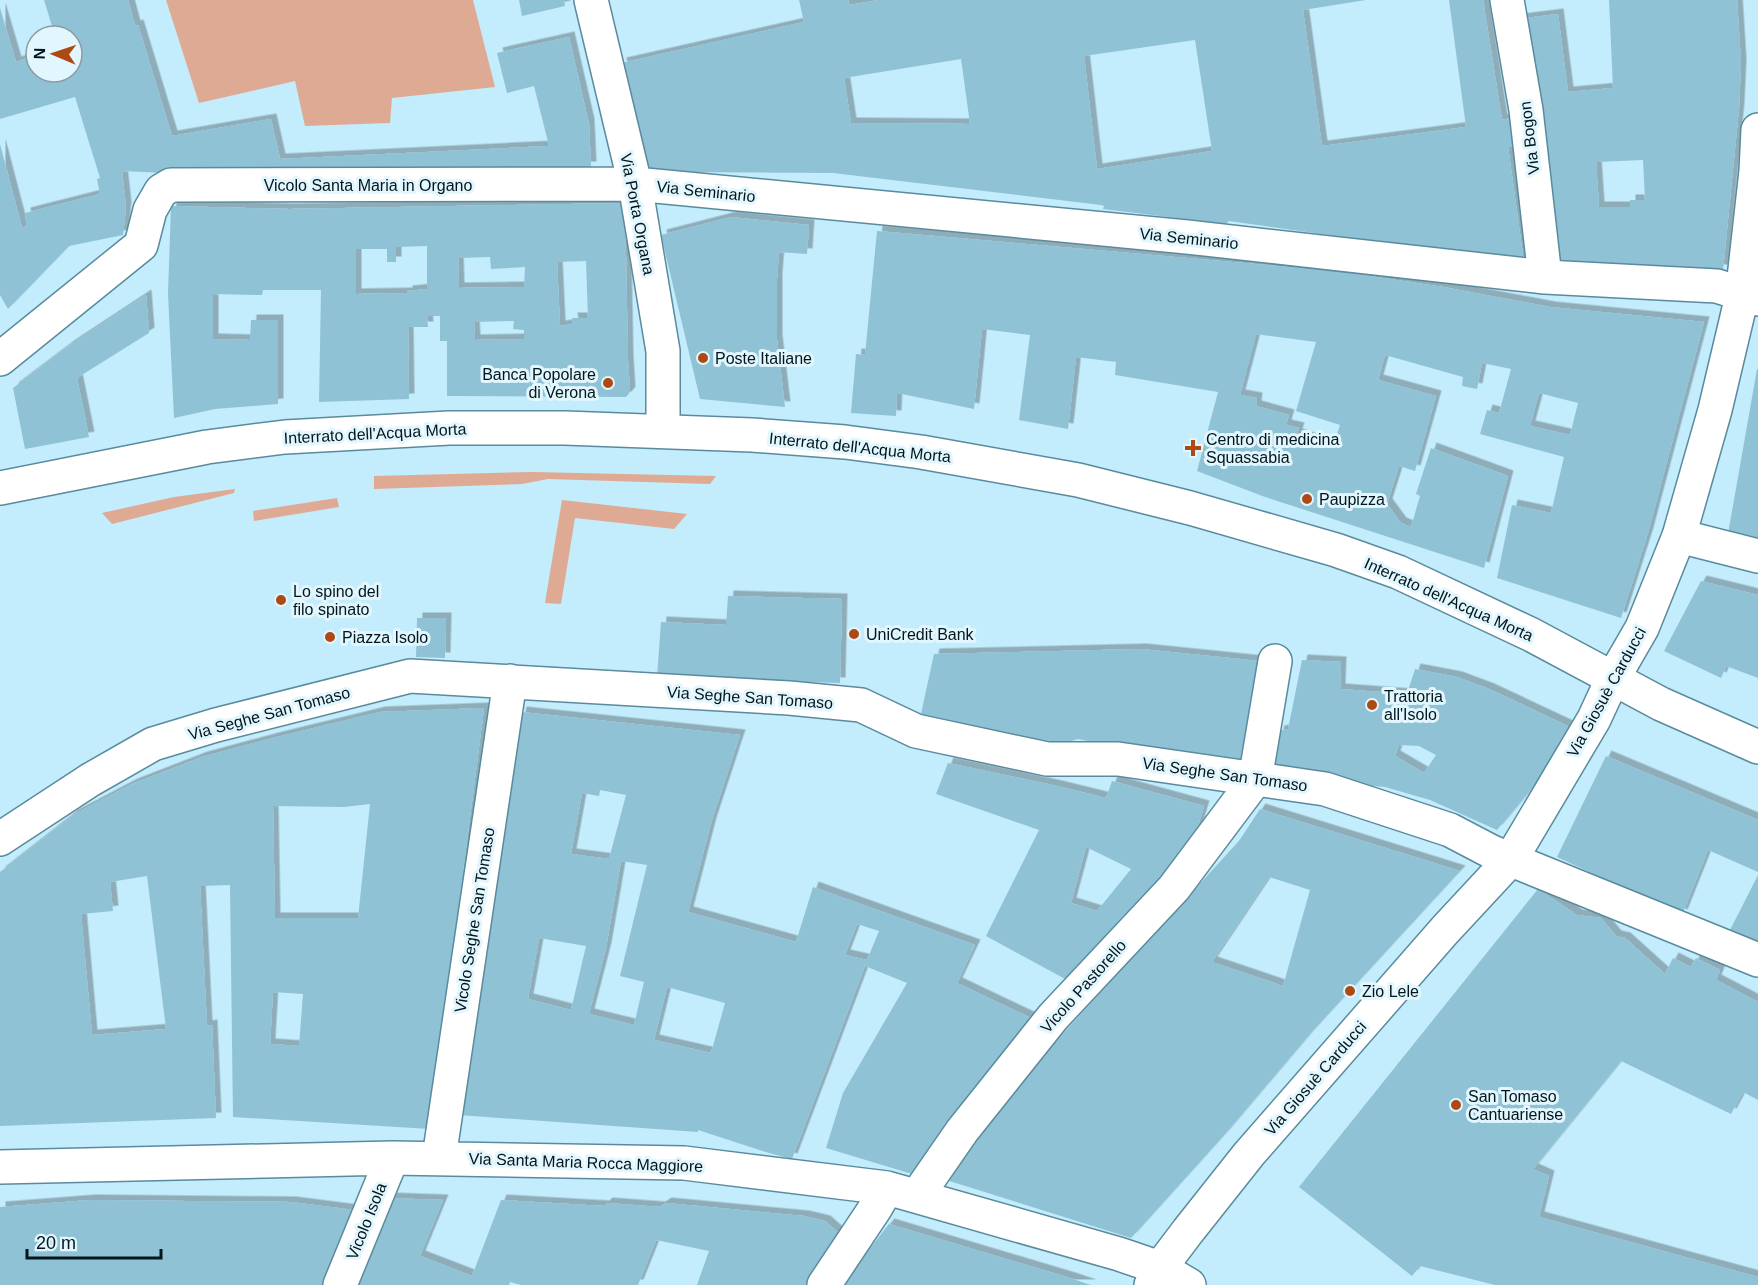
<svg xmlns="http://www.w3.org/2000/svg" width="1758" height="1285" font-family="Helvetica,sans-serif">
	<defs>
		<filter id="shadow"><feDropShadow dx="5.5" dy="-5.5" stdDeviation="0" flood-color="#0004"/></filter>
	</defs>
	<rect width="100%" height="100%" fill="#c3ecfc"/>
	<path fill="#dfaa93" d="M166 0H473L495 87 392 98 390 123 305 126 295 81 199 103Z
		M532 472 716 476 710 484 548 479 522 484 374 489V476Z
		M235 489 234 493 112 524 102 513 174 497Z
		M337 498 339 507 254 521 253 511Z
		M562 500 687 514 674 529 575 518 561 604 545 603Z"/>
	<path fill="#90c2d6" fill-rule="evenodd" filter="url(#shadow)" d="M44 0H128L135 26 138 25 172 136 271 119 280 159 549 146 534 86 507 93 497 53 569 37 589 124 591 167 189 174 122 171 126 207 123 235 69 246 8 309 0 295V144L22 228 27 226 25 213 100 194 97 179 100 178 75 97 0 119V8L16 62 36 55V72H72V36H55Z
		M519 0H564L565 6 522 16Z
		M799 0H848L849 5 879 0H1366L1303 10 1322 146 1466 127 1449 0H1483L1502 120 1511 118 1515 147H1508L1524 263 1229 221 1226 224 1103 209 1104 206 1101 205 833 173 656 172 647 175 621 63 804 22ZM1195 40 1212 151 1097 169 1084 56ZM961 59 970 124 851 123 844 78Z
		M1609 0H1737L1741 64 1739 108 1723 270 1559 262 1518 19 1558 14 1568 92 1613 88ZM1643 160 1645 200H1630V207H1599L1596 162Z
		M625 203 628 361 630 392 626 397 447 396V341H440V316H427L428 327H408L409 399 319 402 321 290H263L262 295 213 294V339L250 340 251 320H278V404L215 409 174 418 168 294 171 206 289 209ZM427 246V289L407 291V293L356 294V249H387V262H396V247ZM490 257 491 269 525 267 524 287 459 288 458 258ZM586 261 588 318H572L573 324 560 326 557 262ZM514 321 513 329 524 330V339L475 340 474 322Z
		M731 217 809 225 807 254 779 252 777 278V340L785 407 700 399 661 235Z
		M877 231 1336 271 1443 287 1550 307 1704 322 1648 533 1621 618 1497 578 1512 505 1551 513 1564 457 1480 434 1487 410 1499 413 1511 369 1482 363 1477 389 1462 386 1463 377 1385 355 1378 380 1436 396 1415 471 1399 466 1387 504 1401 523 1411 527 1420 496 1416 494 1431 448 1508 476 1484 568 1265 497 1197 471 1218 392 1115 375 1116 362 1076 357 1068 429 1019 420 1030 335 982 329 974 409 897 393 896 416 851 413 856 354 865 355ZM1256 334 1316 342 1296 411 1340 425 1333 446 1297 434 1299 428 1286 425 1289 415 1256 406 1257 398 1240 395ZM1539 393 1578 403 1570 435 1530 426Z
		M146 295 149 333 77 378 89 437 25 449 13 388 70 345Z
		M1757 369H1758V539L1728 534Z
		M1701 581 1758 595V678L1726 666 1721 678 1664 651Z
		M728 596 842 599 840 683 657 677 661 622 726 625Z
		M417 618H446L445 658 416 657Z
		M1141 649 1259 661 1240 771 1078 739 1048 748 919 723 934 654Z
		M1302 660 1341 662 1340 689 1407 694 1415 669 1457 677 1489 689 1570 727 1558 757 1497 830 1430 800 1385 787 1351 784 1276 766 1271 761 1279 731 1288 729ZM1399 745 1419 746 1436 755 1424 773 1395 756Z
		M484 708 430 1129 233 1117 230 885 200 886 207 1026 212 1025 216 1118 0 1126V872L73 815 132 784 202 757 277 737 380 712ZM370 804 358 918H275L273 806 344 807ZM147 876 166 1029 92 1035 81 914 113 911 110 882ZM273 992 303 994 299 1046 270 1044Z
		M521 712 740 735 711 823 688 912 796 942 813 887 975 945 957 983 1033 1019 922 1177 826 1148 843 1093 907 983 865 966 792 1159 769 1153 698 1130V1132L459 1115ZM600 790 626 795 609 859 571 854 582 793 599 796ZM621 861 647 865 620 976 644 982 634 1025 589 1014 606 948ZM857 924 879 931 867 960 845 955ZM539 938 586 946 571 1010 528 999ZM667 987 725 1003 711 1053 654 1040Z
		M1606 756 1758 820V872L1708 850 1682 915 1557 857Z
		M948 763 1057 786 1106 798 1112 781 1204 806 1198 826 1160 880 1121 918 1067 980 986 936 1039 830 936 794ZM1086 847 1131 869 1097 911 1071 903Z
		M1260 809 1460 871 1309 1035 1225 1134 1131 1238 943 1179 1026 1074 1239 841ZM1269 877 1310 890 1283 986 1212 962Z
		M1758 875V950L1727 936Z
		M1538 889 1577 915 1601 918 1616 936 1625 938 1665 974 1673 958 1691 967 1696 958 1720 970 1716 980 1758 1002V1100L1743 1092 1731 1114 1621 1061 1533 1169 1549 1176 1539 1217 1758 1277V1285H1495L1420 1266 1412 1276 1299 1187Z
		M386 1198 443 1200 420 1256 472 1276 501 1200 604 1206 607 1203 660 1207 666 1203 804 1216 825 1221 843 1237 810 1285H697L709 1251 656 1240 638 1285H521L510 1282 509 1285H349Z
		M90 1200 291 1202 361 1211 329 1285H0V1207Z
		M889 1224 1070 1278 1091 1285H841Z"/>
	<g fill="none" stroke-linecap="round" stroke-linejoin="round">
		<defs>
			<path id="minor" d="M591 0 635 184 663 351V431
				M1507 0 1526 110 1545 277
				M0 359 141 245 150 210 161 191 171 185 635 184 1187 237 1545 277 1717 286 1758 299
				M1679 536 1758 556
				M0 839 90 780 153 744 216 725 410 676 789 698 861 705 916 731 1047 759H1118L1325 789 1450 830 1492 852 1758 960
				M439 1158 510 681
				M0 1167 392 1158 684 1163 887 1188 1119 1254 1160 1268 1189 1285
				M917 1196 962 1131 1053 1017 1174 888 1255 780 1275 661
				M340 1285 392 1158
				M824 1285 876 1207 887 1188"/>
			<path id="tertiary" d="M1151 1285 1160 1268 1188 1231 1249 1154 1445 930 1511 859 1594 719 1612 680 1642 628 1679 536 1715 410 1742 296 1756 171 1758 130"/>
			<path id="secondary" d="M0 488 207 447 285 437 449 428H565L752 435 845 442 921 452 1078 480 1190 508 1336 550 1398 572 1532 635 1661 704 1758 747"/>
		</defs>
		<use href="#minor" stroke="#598b9d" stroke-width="36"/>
		<use href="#tertiary" stroke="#598b9d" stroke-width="36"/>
		<use href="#secondary" stroke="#598b9d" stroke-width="36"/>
		<use href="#minor" stroke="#fff" stroke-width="33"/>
		<use href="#tertiary" stroke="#fff" stroke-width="33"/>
		<use href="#secondary" stroke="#fff" stroke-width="33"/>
	</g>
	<g fill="#ad4915" stroke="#e2f6fe" stroke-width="2">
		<circle cx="703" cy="358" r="6"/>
		<circle cx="608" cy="383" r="6"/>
		<path d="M1190 439h6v6h6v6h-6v6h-6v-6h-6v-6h6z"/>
		<circle cx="1307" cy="499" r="6"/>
		<circle cx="281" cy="600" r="6"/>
		<circle cx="854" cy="634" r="6"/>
		<circle cx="330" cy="637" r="6"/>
		<circle cx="1372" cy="705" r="6"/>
		<circle cx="1350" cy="991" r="6"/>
		<circle cx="1456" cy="1105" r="6"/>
	</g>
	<g text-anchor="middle" stroke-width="6" stroke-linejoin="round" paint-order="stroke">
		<g font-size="16" fill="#03161d" stroke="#e2f6fe">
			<text transform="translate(1529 138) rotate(-97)" y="6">Via Bogon</text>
			<text x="368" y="191">Vicolo Santa Maria in Organo</text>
			<text transform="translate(706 191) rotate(6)" y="6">Via Seminario</text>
			<text transform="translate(638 214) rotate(79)" y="6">Via Porta Organa</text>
			<text transform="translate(1189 238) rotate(6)" y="6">Via Seminario</text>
			<text transform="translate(375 433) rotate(-3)" y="6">Interrato dell'Acqua Morta</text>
			<text transform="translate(860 447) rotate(6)" y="6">Interrato dell'Acqua Morta</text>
			<text transform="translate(1449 599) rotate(24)" y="6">Interrato dell'Acqua Morta</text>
			<text transform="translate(1606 692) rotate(-61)" y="6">Via Giosuè Carducci</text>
			<text transform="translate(750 697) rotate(4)" y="6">Via Seghe San Tomaso</text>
			<text transform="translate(269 713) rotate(-15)" y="6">Via Seghe San Tomaso</text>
			<text transform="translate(1225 774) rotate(8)" y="6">Via Seghe San Tomaso</text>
			<text transform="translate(474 920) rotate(-81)" y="6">Vicolo Seghe San Tomaso</text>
			<text transform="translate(1083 986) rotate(-48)" y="6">Vicolo Pastorello</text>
			<text transform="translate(1315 1078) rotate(-49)" y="6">Via Giosuè Carducci</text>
			<text transform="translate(586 1162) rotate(2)" y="6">Via Santa Maria Rocca Maggiore</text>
			<text transform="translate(366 1221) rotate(-68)" y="6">Vicolo Isola</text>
		</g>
		<g font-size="16" fill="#03161d" stroke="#e2f6fe" text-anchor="start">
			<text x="715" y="364">Poste Italiane</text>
			<text x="596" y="380" text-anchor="end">Banca Popolare<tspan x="596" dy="18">di Verona</tspan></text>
			<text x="1206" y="445">Centro di medicina<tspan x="1206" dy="18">Squassabia</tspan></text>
			<text x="1319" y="505">Paupizza</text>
			<text x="293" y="597">Lo spino del<tspan x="293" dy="18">filo spinato</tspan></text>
			<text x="866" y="640">UniCredit Bank</text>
			<text x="342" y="643">Piazza Isolo</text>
			<text x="1384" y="702">Trattoria<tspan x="1384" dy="18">all'Isolo</tspan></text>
			<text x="1362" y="997">Zio Lele</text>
			<text x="1468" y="1102">San Tomaso<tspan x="1468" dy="18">Cantuariense</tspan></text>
		</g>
	</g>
	<g transform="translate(54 54) rotate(272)"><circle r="28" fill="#e2f6fe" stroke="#899ca4" stroke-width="1.5"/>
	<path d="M0-4.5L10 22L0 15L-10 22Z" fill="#ad4915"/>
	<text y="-9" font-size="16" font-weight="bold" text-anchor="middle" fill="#03161d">N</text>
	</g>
	<path d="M27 1249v9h134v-9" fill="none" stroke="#03161d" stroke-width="3"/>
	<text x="36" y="1249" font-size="18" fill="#03161d" stroke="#e2f6fe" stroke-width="4.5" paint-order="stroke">20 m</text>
</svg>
